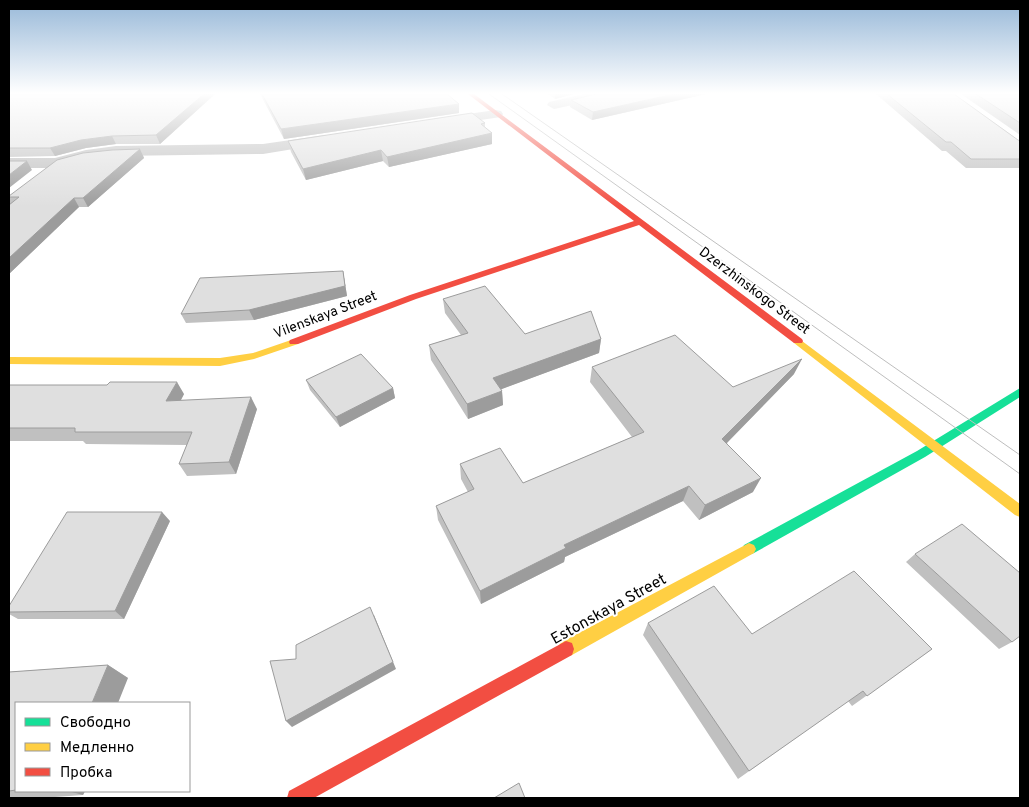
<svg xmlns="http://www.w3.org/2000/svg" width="1029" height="807" font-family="Overpass,sans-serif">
	<rect width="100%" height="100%" fill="#fff"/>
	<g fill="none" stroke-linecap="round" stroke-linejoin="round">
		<path fill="#bebebe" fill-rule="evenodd" d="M584 94H610L609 97 554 109 547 105 549 102Z
			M496 110 501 111 503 114 501 117 439 126 434 125 432 122 434 119 439 118Z
			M325 135 330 137 333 140 330 143 263 154 116 156 87 160 55 168H9V158H55L86 150 116 146 263 144Z"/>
		<path fill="#16e098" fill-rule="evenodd" d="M1020 388V397L925 457 754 553 749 555 744 553 742 549 744 545 917 451Z"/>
		<path fill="#ffcf43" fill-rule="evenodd" d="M798 338 1020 504V517L1015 515 794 343 793 341Z
			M294 339 299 342 298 344 254 359 220 366 9 364V357L220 358 253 353Z
			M749 543 754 545 756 549 754 553 572 655 566 657 560 655 558 649 560 643Z"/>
		<path fill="#f24e42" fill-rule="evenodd" d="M468 94H474L802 339 803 341 802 343H794L639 225 416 299 298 344H290L289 342 290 340 410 295 634 221Z
			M566 641 572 643 574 649 572 655 314 798H287L289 791Z"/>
		<path stroke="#bebebe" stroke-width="1" d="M489 94 1020 474
			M502 94 1020 455"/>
	</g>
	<path fill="#c0c0c0" d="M9 94H215L160 144H116L86 148 55 156 9 157Z
		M260 94H447L459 104V113L284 139Z
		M548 94H574L555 99Z
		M596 94H706L592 120 570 107 571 100Z
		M876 94H954L1018 140 1020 141V168H966L946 151H942Z
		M961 94H1020V135Z
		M485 123V128L492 144 389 167 383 161 306 180 291 152 288 141Z
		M140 149 144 158 88 207H79L9 274V196Z
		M343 271 347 296 254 320 186 323 181 314Z
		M443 299 525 334 601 339 599 353 501 389 502 391 503 405 468 419 431 360 429 345 461 335 445 313Z
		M592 367 733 387 794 374 727 443 753 492 699 520 683 501 565 557 564 562 481 604 438 520 436 506 468 492 461 479 460 464 523 483 632 437 590 382Z
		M306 380 393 388 395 398 340 427 310 390Z
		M9 385 184 394 181 400 257 409 236 474 187 476 179 464 187 445 86 444 83 441H9Z
		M170 521 124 619H18L9 614V606Z
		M915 554 1012 642 999 649 906 562Z
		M648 623 752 634 932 649 852 706 848 701 738 779 643 635Z
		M108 665 128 678 16 703V791H85L83 795 41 798H9V672Z"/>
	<path fill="#9c9c9c" d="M204 94H215L160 144 156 135Z
		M555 94H574L555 99Z
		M674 94H706L592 120 593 112Z
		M459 104V113L284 139 281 129Z
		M492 133V144L389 167 387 157Z
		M112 136 116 144 86 148 55 156 50 148 81 140Z
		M140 149 144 158 88 207 83 198Z
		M381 150 383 161 306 180 303 169Z
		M27 161 32 170 9 188V175Z
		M74 198 79 207 9 274V258Z
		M343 271 347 296 254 320 249 310Z
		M601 339 599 353 494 392 493 378Z
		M802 359 794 374 716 454 722 439Z
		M177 382 184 394 174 413 166 401Z
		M393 388 395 398 340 427 336 417Z
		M502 391 503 405 468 419 467 404Z
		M251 397 257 409 236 474 229 462Z
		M761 478 753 492 699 520 705 505Z
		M689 486 683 501 565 557 564 562 481 604 480 591 564 545Z
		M162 512 170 521 124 619 115 611Z
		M374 615 396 669 292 727 286 721Z
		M108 665 128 678 118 703H92Z
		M68 791H85L83 795Z"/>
	<path fill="#dfdfdf" stroke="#9c9c9c" d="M9 94H204L156 135 112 136 81 140 50 148H9Z
		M262 94H447L459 104 281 129Z
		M596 94H674L593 112 571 100Z
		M887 94H954L1018 140 1020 141V159H971L951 142H946Z
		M976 94H1020V123Z
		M472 113 485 123 481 124 492 133 387 157 381 150 303 169 288 141Z
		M140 149 83 198H74L9 258V205L19 197H9V196L57 160 83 153 112 150Z
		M9 161H27L9 175Z
		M343 271 345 286 249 310 181 314 200 278Z
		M485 286 525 334 591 311 601 339 493 378 502 391 467 404 429 345 468 333 443 299Z
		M675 335 733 387 802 359 722 439 761 478 705 505 689 486 564 545 566 548 480 591 436 506 474 489 460 464 500 448 523 483 644 432 592 367Z
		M361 354 393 388 336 417 306 380Z
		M110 382H177L166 401 251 397 229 462 179 464 192 432H75V428H9V385H107Z
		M67 512H162L115 611 9 612V606Z
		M962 524 1020 573V636L1012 642 915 554Z
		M854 571 932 649 867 696 863 691 749 771 648 623 714 586 752 634Z
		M370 607 393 662 286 721 270 661 296 659V645Z
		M108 665 92 703H16V790L9 791V672Z
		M519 783 525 798H494Z"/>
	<linearGradient id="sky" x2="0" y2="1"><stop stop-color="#97b8d8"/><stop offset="0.45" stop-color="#fff"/><stop offset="1" stop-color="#fff" stop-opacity="0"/></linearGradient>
	<rect width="1029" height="207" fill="url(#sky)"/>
	<g text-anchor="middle" stroke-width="4" stroke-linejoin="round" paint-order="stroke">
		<g font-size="14" fill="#000" stroke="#fff">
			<text transform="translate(755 290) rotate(37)" y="5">Dzerzhinskogo Street</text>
			<text transform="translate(325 314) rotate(-21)" y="5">Vilenskaya Street</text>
		</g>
		<g font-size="16" fill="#000" stroke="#fff">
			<text transform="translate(608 608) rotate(-29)" y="6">Estonskaya Street</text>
		</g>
	</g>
	<rect width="1029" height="807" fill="none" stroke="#000000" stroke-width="20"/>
	<rect x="15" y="702" width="175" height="90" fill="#ffffff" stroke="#999999"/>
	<rect x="25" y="718" width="25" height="8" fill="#16e098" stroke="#999999"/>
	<text x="60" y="727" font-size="15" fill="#000000">Свободно</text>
	<rect x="25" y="743" width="25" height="8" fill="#ffcf43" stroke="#999999"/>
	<text x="60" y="752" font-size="15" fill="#000000">Медленно</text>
	<rect x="25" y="768" width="25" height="8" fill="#f24e42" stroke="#999999"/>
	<text x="60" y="777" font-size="15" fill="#000000">Пробка</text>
</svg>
